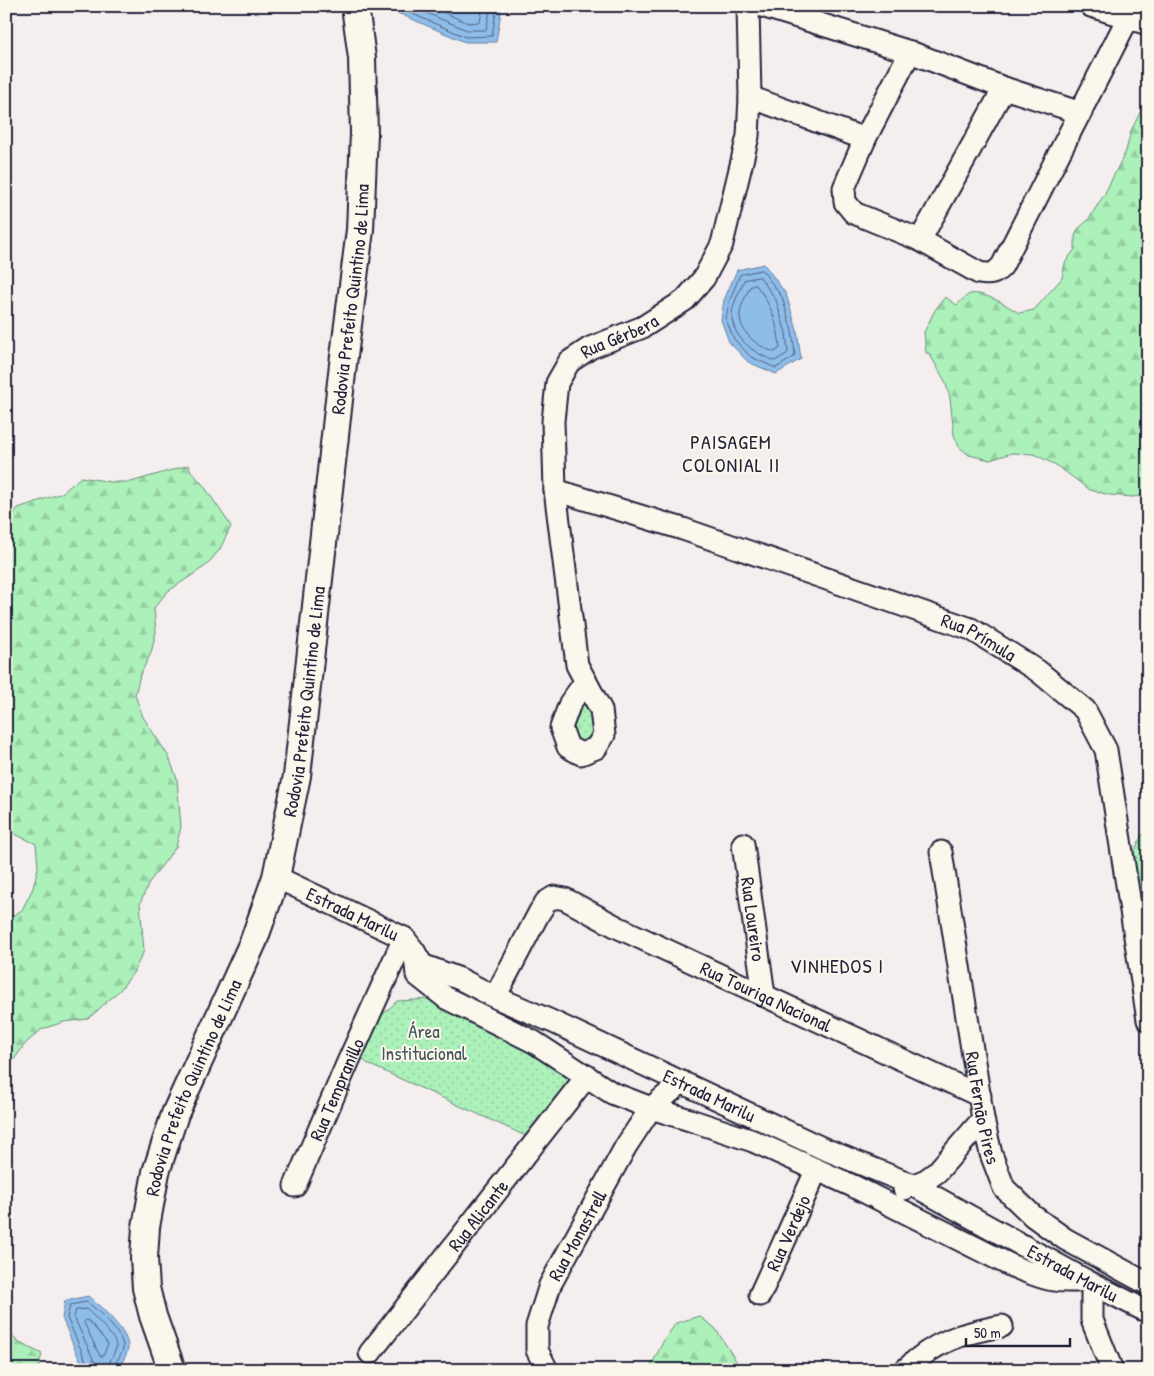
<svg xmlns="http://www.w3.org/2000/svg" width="1154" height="1376" font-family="'Patrick Hand',sans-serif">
	<defs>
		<pattern id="forest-firs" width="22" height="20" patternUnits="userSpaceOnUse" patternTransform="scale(1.25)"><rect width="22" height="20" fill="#acf0ba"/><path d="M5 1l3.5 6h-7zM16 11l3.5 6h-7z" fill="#94cea1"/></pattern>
		<pattern id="park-dots" width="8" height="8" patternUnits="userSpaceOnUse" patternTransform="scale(1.25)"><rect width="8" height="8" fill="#acf0ba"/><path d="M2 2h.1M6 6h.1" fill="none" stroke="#94cea1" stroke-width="1.8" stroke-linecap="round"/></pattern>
	</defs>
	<rect width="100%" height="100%" fill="#f4efee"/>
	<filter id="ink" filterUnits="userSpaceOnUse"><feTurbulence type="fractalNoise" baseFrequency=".02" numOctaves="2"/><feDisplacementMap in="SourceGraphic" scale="10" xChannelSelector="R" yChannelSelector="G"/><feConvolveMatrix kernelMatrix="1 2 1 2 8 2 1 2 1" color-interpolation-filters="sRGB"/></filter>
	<g filter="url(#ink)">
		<path fill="url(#forest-firs)" stroke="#67897a" d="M1148 96V495L1132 497 1110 495 1090 490 1056 465 1034 454 1012 453 990 460 969 455 959 447 954 435 950 398 945 381 929 353H926L924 332 935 310 945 297 957 305C961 301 965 296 970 294 984 291 1008 306 1019 313L1034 310 1062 278 1065 263 1075 249V236L1078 229 1088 220 1104 195 1126 151 1131 131Z
			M189 465 190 470 204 486 231 526 220 549 207 565 167 592 154 608 156 632 151 653 140 675 135 695 143 717 169 757 177 779 181 827 176 847 150 881 140 903 144 951 133 973 120 990 88 1019 64 1022 42 1029 25 1044 13 1061 6 1074V920L22 910 33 888 38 867 36 844 13 833 6 827V523L18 508 62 493 81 477 111 482H131Z
			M1148 833V915L1130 873 1131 858 1142 835Z
			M699 1316 715 1328 742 1370H649L664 1340 676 1323Z
			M6 1330 18 1342 42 1354 38 1370H6Z"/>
		<path fill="url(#park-dots)" stroke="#67897a" d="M587 698 596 710 592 742 585 743 577 742C570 720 573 715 587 698Z
			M433 999 511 1039 571 1075 567 1089 528 1137 368 1064 361 1058 379 1018 397 1001Z"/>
		<path fill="#8fbde9" stroke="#637fa3" d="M386 6H502L496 42H465L386 8Z
			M764 264 786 294 797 330 801 359 776 374 748 362 729 342 721 320 724 300 737 270Z
			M88 1296C100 1306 130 1332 128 1349 127 1355 121 1364 117 1370H86L76 1352 62 1318 65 1301Z"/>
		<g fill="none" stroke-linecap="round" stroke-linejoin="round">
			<path stroke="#4e6081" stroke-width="1" d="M394 6 466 37 492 36 497 6
				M410 6 467 30H486L491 6
				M429 6 468 23 480 22 483 6
				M762 270 782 297 792 331 795 354 794 357 776 368 751 357 734 339 726 320 729 302 740 275Z
				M760 277 776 300 786 333 788 353 775 361C757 355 734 340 732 318 731 305 740 292 744 280Z
				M756 285C771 303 778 325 780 348L775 352C760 348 742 335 740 318 739 307 746 296 750 287Z
				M85 1321 87 1320 90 1322 108 1344 103 1356H100L84 1323Z
				M90 1370 67 1318 70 1305 86 1302C96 1307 125 1336 123 1348 122 1356 114 1362 113 1370
				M96 1370 95 1363 74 1317 76 1310 86 1309C93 1315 118 1339 116 1347 115 1355 108 1361 107 1370"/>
			<defs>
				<g id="minor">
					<path d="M762 6 910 52 1004 88 1081 113"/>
					<path d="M1091 6 1148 24"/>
					<path d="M910 52 865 139 844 188 845 202 854 213 920 240 979 273C990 275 995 274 1002 266L1128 18"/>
					<path d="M750 97 865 139"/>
					<path d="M920 240 1004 88"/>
					<path id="s1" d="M555 490 683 529 971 629 1038 671 1085 710 1106 750 1148 1020"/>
					<path id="s2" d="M586 681 570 703 561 728 568 747 581 754 596 748 604 735 601 710 577 665 555 490 553 421 557 383 569 362 590 348 643 327 685 300 704 278 722 244 748 136 750 97 748 6"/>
					<path id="s3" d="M743 844 764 995"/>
					<path id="s4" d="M941 852 983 1119 991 1154 1004 1188 1033 1216 1065 1239 1148 1284"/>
					<path id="s5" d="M276 877 404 938 414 951 422 965 460 979 495 997 551 1021 822 1148 913 1185 1085 1280 1148 1312"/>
					<path d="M415 956 417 975 446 998 534 1042 612 1093 651 1108 690 1120 753 1141 853 1186 1012 1266C1040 1277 1053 1284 1084 1280"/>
					<path id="s6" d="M495 997 539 913 546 902 554 897 565 899 617 927 980 1096"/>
					<path id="s7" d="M295 1186 348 1062 404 938"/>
					<path d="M904 1189 926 1180 937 1172 983 1119"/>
					<path d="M1092 1284V1320L1112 1370"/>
					<path id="s8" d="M760 1295 816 1171"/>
					<path id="s9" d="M370 1353 587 1076"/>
					<path id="s10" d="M547 1370 537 1350V1326L550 1285 626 1146 651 1108 682 1082"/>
					<path d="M905 1370C935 1341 962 1333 1002 1326"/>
				</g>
				<g id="major">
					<path id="s11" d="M172 1370 153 1316 146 1288 144 1258 146 1227 156 1172 175 1114 254 940 276 877 297 776 343 364 360 230 364 133 362 58 355 6"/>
				</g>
			</defs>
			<use href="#minor" stroke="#22223b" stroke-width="25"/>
			<use href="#major" stroke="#22223b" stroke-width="30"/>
			<use href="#minor" stroke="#fbf7ec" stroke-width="21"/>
			<use href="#major" stroke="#fbf7ec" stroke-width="26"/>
		</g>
	</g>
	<g text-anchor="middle" stroke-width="4" stroke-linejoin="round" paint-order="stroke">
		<g font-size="19" fill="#22223b" stroke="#fbf7ec">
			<text dy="7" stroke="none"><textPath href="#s11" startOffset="1105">Rodovia Prefeito Quintino de Lima</textPath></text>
			<text dy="7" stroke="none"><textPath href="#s2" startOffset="561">Rua Gérbera</textPath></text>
			<text dy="7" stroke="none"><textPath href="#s1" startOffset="449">Rua Prímula</textPath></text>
			<text dy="7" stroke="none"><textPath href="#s11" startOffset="700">Rodovia Prefeito Quintino de Lima</textPath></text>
			<text dy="7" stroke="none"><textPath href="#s5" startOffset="85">Estrada Marilu</textPath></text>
			<text dy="7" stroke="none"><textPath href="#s3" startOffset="76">Rua Loureiro</textPath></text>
			<text dy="7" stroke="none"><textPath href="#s6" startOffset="352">Rua Touriga Nacional</textPath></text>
			<text dy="7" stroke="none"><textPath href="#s11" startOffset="295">Rodovia Prefeito Quintino de Lima</textPath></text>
			<text dy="7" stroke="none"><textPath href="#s7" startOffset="105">Rua Tempranillo</textPath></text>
			<text dy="7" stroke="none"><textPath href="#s5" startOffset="490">Estrada Marilu</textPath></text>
			<text dy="7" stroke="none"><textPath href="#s4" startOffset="259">Rua Fernão Pires</textPath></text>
			<text dy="7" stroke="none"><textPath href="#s9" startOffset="175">Rua Alicante</textPath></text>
			<text dy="7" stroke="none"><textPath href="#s8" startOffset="68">Rua Verdejo</textPath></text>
			<text dy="7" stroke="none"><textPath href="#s10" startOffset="146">Rua Monastrell</textPath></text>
			<text dy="7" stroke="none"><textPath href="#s5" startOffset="895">Estrada Marilu</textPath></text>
		</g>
		<g font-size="19" fill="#44565b" stroke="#fbf7ec">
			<text x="424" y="1038">Área<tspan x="424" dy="22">Institucional</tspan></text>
		</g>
		<g font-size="20" letter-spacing="1" fill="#22223b" stroke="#fbf7ec">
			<text x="731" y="449">PAISAGEM<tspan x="731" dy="23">COLONIAL II</tspan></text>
			<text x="837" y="973">VINHEDOS I</text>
		</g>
	</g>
	<rect width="1154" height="1376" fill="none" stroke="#fbf7ec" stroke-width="25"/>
	<rect x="12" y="12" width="1129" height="1351" fill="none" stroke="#22223b" stroke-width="2" filter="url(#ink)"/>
	<path d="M966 1338v8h104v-8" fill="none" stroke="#22223b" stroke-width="2.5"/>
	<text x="974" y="1338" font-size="15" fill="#22223b" stroke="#fbf7ec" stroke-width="4" paint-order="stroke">50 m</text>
</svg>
